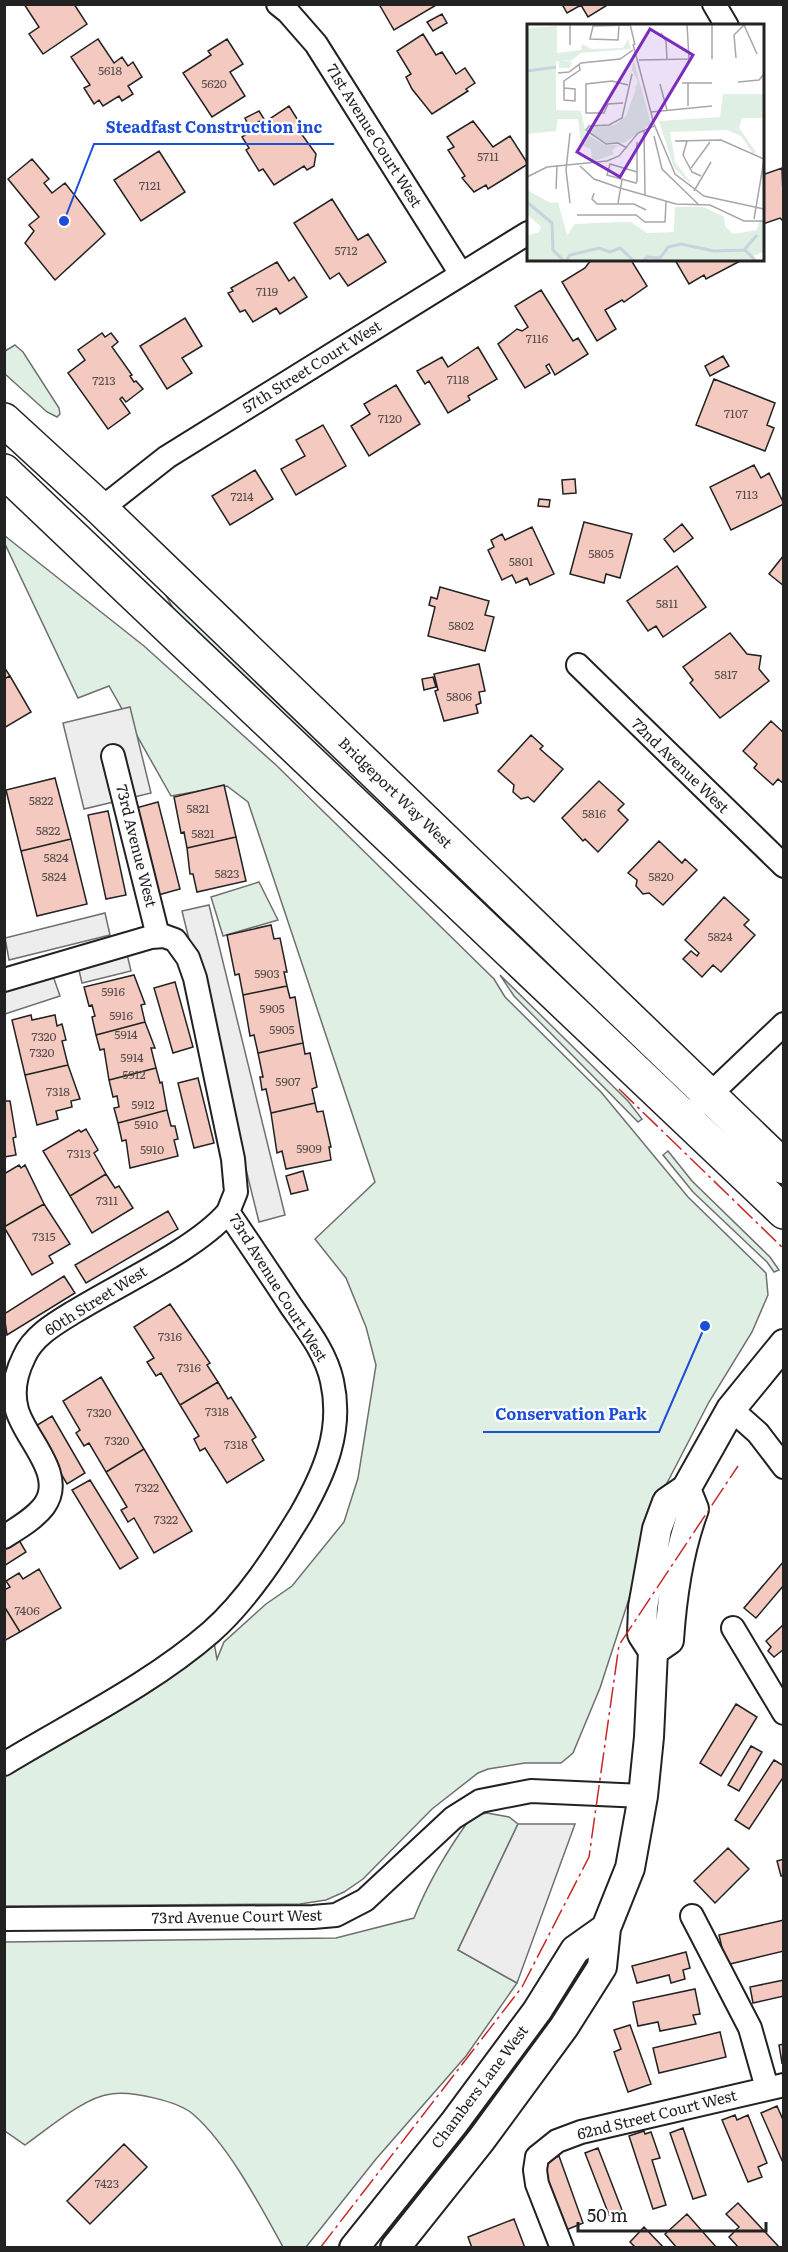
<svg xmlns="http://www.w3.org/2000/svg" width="788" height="2252" font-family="Literata,serif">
	<rect width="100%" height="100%" fill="#fff"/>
	<path fill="#e0efe3" stroke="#6f6f6f" stroke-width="1.5" d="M15 345 23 352 59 408 60 414 57 417 47 412 5 374V351Z
		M5 536 144 646 276 765 494 979 505 997 601 1092 688 1197 766 1273 768 1295 752 1332 709 1402 666 1485 600 1688 573 1753 561 1763H525L488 1769 478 1773 432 1809 363 1879 344 1892 326 1900 300 1904 5 1906V1775L45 1750 212 1631 217 1659 224 1642 266 1604 292 1586 344 1522 358 1478 376 1365 366 1327 346 1278 315 1239 375 1182 248 802 227 786 171 796 109 686 78 698 5 544Z
		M164 592 565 978 570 984 182 624Z
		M259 882 278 920 223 936 211 897Z
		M500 975 628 1101 642 1119 638 1122 514 996Z
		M668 1151 692 1181 770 1257 779 1270 774 1272 767 1262 693 1192 663 1155Z
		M487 1813 509 1817 518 1824 458 1950 517 1983 466 2056 376 2159 306 2247H283C261 2207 229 2146 194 2115 179 2101 132 2091 111 2094 84 2097 48 2129 25 2145L5 2131 4 1942 336 1938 414 1918C429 1880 448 1849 472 1816Z"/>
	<path fill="#ededed" stroke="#6f6f6f" stroke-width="1.5" d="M130 707 151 793 84 809 63 723Z
		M209 905 285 1215 259 1222 182 911Z
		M105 913 110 935 9 960 5 938Z
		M127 954 131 971 82 983 78 966Z
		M52 973 60 996 5 1014 4 989Z
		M518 1824H575L517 1983 458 1950Z"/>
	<path fill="#f3c9c0" stroke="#222" stroke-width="1.5" d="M24 4H74L87 24 43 54 29 34 39 27Z
		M379 4H438L394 30Z
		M562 4H609L588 17 581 5 567 13Z
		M442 14 447 23 433 31 427 22Z
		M423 34 436 55 442 52 456 74 465 68 475 83 466 89 468 91 432 114 412 89 406 77 411 74 397 51Z
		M98 39 114 63 122 57 128 66 133 62 142 77 128 86 133 94 122 101 119 96 103 106 99 100 94 104 84 88 90 85 71 57Z
		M227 39 243 64 230 72 245 96 212 117 183 73 211 55 208 51Z
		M289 106 304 130 300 132 316 154 314 166 307 170 304 166 274 185 263 169 259 171 246 150 249 148 242 137Z
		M259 111 264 119 249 127 245 118Z
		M473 121 493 147 510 136 528 164 488 189 486 185 474 192 462 178 465 176 448 150 454 147 447 137Z
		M159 151 185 192 141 221 114 180Z
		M32 159 49 179 44 183 52 193 65 183 105 234 55 280 25 243 34 231 29 225 39 217 8 179Z
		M782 168 784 222 780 218 763 224 762 175Z
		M332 199 358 240 368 234 386 262 348 286 339 273 330 279 294 223Z
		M591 260H631L647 286 624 302 622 300 605 310 616 329 597 341 562 282 585 268Z
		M675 260H742L706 279 704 275 689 284Z
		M277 262 289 281 294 277 307 297 280 314 276 308 253 322 245 310 240 312 228 293 233 291 231 288Z
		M541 290 573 341 578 338 588 354 555 375 549 364 546 366 550 373 525 388 498 344 517 329 522 331 528 327 515 306Z
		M185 318 202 346 182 358 192 373 167 389 140 346Z
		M102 333 105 337 111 333 118 342 112 347 132 375 130 376 134 382 136 381 143 389 126 402 122 397 120 399 130 413 108 429 68 373 85 360 78 350Z
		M478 347 497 379 468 396 470 400 448 413 429 381 425 384 417 371 442 357 448 367Z
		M723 356 729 366 710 376 705 366Z
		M714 379 775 403 767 425 774 428 765 451 696 425Z
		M396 385 420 424 369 456 351 426 370 414 364 404Z
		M323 425 346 466 296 495 281 469 305 456 296 440Z
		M754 465 761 478 769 473 784 504 731 530 710 487Z
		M255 470 273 499 230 525 212 496Z
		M575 479 576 493 563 494 562 480Z
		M539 499 550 500 549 507 538 506Z
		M584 522 632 534 620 578 606 574 604 583 570 574Z
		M682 524 693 538 674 552 664 539Z
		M532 527 554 574 530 585 527 578 516 583 512 575 502 580 488 550 494 547 491 540 502 534 505 540Z
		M784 555V586L769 574Z
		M677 566 706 607 663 637 656 626 648 631 627 601Z
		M440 587 489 601 485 615 494 617 485 651 428 636 435 607 429 605 431 597 437 599Z
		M730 633 747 654 761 656 759 669 769 681 720 718 690 683 693 680 683 667Z
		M479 664 485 691 479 692 481 703 476 705 478 713 444 721 435 691 438 690 434 674Z
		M4 667 10 676 4 679Z
		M10 676 31 712 4 728V679Z
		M433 677 436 687 424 690 422 679Z
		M771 721 784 733V784L778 779 773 785 754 768 757 764 743 751Z
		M531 735 543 746 540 749 563 769 534 802 528 797 521 799 513 792 514 785 498 771Z
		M55 778 71 839 21 851 6 790Z
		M599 781 624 804 618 810 628 820 598 852 585 839 583 841 562 818Z
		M224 785 236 837 187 848 184 832 181 833 174 797Z
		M158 802 180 889 158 895 136 808Z
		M108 811 126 895 106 899 88 815Z
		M236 837 246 881 197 892 193 874H190L187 848Z
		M71 839 87 904 37 916 21 851Z
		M659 841 682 863 685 859 697 870 663 905 649 893 643 894 636 886 637 880 628 873Z
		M724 897 749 920 744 925 755 935 721 972 713 965 702 977 683 959 691 951 697 956 699 953 685 940Z
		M271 925 274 939 280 938 287 972H284L287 986 243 995 239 974 235 975 227 935Z
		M134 975 145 1004 141 1005 145 1022 96 1035 92 1017 95 1016 92 1005 89 1006 84 987Z
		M175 982 193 1047 173 1053 154 988Z
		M287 986 290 998 295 997 303 1043 258 1053 254 1035 250 1036 243 995Z
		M31 1015 32 1020 55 1015 57 1026 62 1024 66 1040 62 1041 68 1065 25 1075 12 1020Z
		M145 1022 155 1048H151L156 1068 109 1080 104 1049 100 1050 96 1035Z
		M303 1043 305 1054 310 1053 317 1087 312 1089 315 1103 271 1113 266 1089 262 1090 260 1077H263L258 1053Z
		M68 1065 80 1099 71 1101 72 1107 56 1111 58 1119 37 1125 25 1075Z
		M156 1068 160 1083 162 1082 167 1110 118 1123 114 1108 119 1107 117 1096 113 1097 109 1080Z
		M198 1078 214 1143 194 1148 178 1083Z
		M4 1097 5 1101H10L16 1137 13 1138 16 1155 4 1157Z
		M315 1103 317 1112 323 1111 331 1147H329L331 1160 286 1169 282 1151 277 1153 271 1113Z
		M167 1110 171 1126H175L178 1139 174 1140 178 1156 130 1168 126 1140 122 1141 118 1123Z
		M86 1129 98 1150 94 1153 106 1174 70 1196 43 1151 79 1130 81 1132Z
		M19 1165 21 1168 25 1165 44 1204 4 1227V1174Z
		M303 1171 308 1190 291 1194 286 1176Z
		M106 1174 115 1188 119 1186 133 1208 92 1233 70 1196Z
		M44 1204 70 1244 49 1256 53 1263 32 1275 4 1227Z
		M168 1211 178 1229 86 1283 75 1265Z
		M64 1276 75 1293 7 1335 4 1314Z
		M170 1304 210 1363 207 1365 218 1382 180 1405 161 1373 156 1376 147 1362 154 1358 134 1327Z
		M101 1377 144 1449 106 1472 89 1443 84 1446 76 1433 80 1430 63 1401Z
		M218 1382 228 1399 231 1397 256 1437 252 1440 264 1460 227 1483 205 1448 200 1451 194 1439 199 1436 180 1405Z
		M52 1416 85 1473 67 1484 34 1427Z
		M144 1449 192 1531 154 1553 134 1518 128 1522 121 1510 127 1507 106 1472Z
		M90 1480 138 1558 120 1569 72 1490Z
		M16 1535 26 1552 4 1566V1542Z
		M784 1561V1585L756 1618 744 1608Z
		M39 1569 61 1608 20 1632 4 1606V1590L10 1587 6 1581 19 1573 23 1579Z
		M4 1606 20 1632 4 1641Z
		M784 1624V1649L774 1657 768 1651 771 1647 766 1641Z
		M736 1704 757 1717 721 1776 700 1763Z
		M751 1746 762 1752 739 1791 728 1785Z
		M774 1760 784 1766V1776L749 1829 735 1820Z
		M728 1848 749 1869 715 1903 694 1881Z
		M784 1859V1875L781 1876 777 1861Z
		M784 1920V1951L726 1965 719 1935Z
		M686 1952 690 1968 683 1970 685 1979 671 1983 669 1975 637 1983 632 1966Z
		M784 1980V1996L753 2003 750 1987Z
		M695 1989 700 2014 693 2015 696 2024 660 2031 658 2022 638 2026 633 2002Z
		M630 2025 651 2084 628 2092 614 2052 621 2049 614 2030Z
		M720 2032 726 2057 659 2073 653 2048Z
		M784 2044V2062L782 2063 779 2045Z
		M777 2106 784 2122V2165L761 2113Z
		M735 2115 737 2120 748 2115 767 2163 758 2167 762 2177 748 2182 722 2120Z
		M683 2128 706 2195 693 2199 670 2133Z
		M644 2131 645 2134 651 2132 660 2158 652 2160 666 2205 653 2209 629 2136Z
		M124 2144 147 2167 90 2224 67 2201Z
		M598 2148 622 2210 609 2215 585 2153Z
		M559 2156 583 2223 566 2230 542 2163Z
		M738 2203 780 2248H739L729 2237 739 2227 726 2214Z
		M687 2214 717 2248H677L665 2234Z
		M514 2219 525 2248H472L468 2237Z
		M644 2227 664 2248H636L630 2242Z"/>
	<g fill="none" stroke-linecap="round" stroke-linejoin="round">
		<defs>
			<path id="minor" d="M278 4 288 12 316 44 461 274
				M714 4 727 26
				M101 509 167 457 528 233
				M578 665 784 866
				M113 756 158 936
				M4 980 151 937 164 936 175 940 188 958 195 978 233 1159 236 1192 228 1212C249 1243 270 1274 291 1306 307 1329 326 1353 332 1381 343 1430 325 1472 301 1514 276 1555 247 1600 211 1632 150 1685 73 1722 4 1764
				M700 1104 784 1024
				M731 1409 758 1433 784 1467
				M4 1537C18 1528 34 1519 44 1506 67 1475 25 1439 17 1410 12 1392 16 1373 24 1357 33 1336 56 1323 74 1312 117 1285 197 1249 228 1212
				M733 1628 784 1713
				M692 1916 750 2028 767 2088
				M4 1919 313 1917 336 1915 365 1900 453 1818 480 1801 531 1791 643 1796
				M562 2248 537 2184 535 2170 537 2157 557 2141 581 2132 784 2085"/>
			<path id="tertiary" d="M653 1651 669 1640C672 1595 678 1552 694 1509L686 1489
				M354 2248 454 2123 537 2011 575 1950 606 1928
				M395 2248 481 2140 564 2027 602 1967 606 1928 630 1868 643 1796 649 1737 653 1651 642 1634 643 1607 657 1529 667 1502 686 1489 731 1409 784 1344"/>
			<path id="primary" d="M4 420 101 509 784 1167
				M4 471 784 1212"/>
		</defs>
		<use href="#minor" stroke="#222" stroke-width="26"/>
		<use href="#tertiary" stroke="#222" stroke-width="32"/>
		<use href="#primary" stroke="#222" stroke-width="36"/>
		<use href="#minor" stroke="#fff" stroke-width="22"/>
		<use href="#tertiary" stroke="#fff" stroke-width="28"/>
		<use href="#primary" stroke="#fff" stroke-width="33"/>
		<path stroke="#c62828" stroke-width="1.5" stroke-dasharray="21 4.5 3 4.5" stroke-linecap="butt" d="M619 1089 784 1249
			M320 2248 522 1987 589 1857 619 1645 738 1466"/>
	</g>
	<g text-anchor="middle" stroke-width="4.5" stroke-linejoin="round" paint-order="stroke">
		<g font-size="12" fill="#564c4a">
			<text x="110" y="75">5618</text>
			<text x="214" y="88">5620</text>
			<text x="488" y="161">5711</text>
			<text x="150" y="190">7121</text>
			<text x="346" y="255">5712</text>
			<text x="267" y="296">7119</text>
			<text x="537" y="343">7116</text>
			<text x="458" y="384">7118</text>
			<text x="104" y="385">7213</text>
			<text x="736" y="418">7107</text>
			<text x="390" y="423">7120</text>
			<text x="747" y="499">7113</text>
			<text x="242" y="501">7214</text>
			<text x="601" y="558">5805</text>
			<text x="521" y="566">5801</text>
			<text x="667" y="608">5811</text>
			<text x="461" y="630">5802</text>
			<text x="726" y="679">5817</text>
			<text x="459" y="701">5806</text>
			<text x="41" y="805">5822</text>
			<text x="198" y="813">5821</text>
			<text x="594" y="818">5816</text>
			<text x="48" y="835">5822</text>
			<text x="203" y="838">5821</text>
			<text x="56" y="862">5824</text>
			<text x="227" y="878">5823</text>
			<text x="54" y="881">5824</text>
			<text x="661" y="881">5820</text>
			<text x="720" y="941">5824</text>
			<text x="267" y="978">5903</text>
			<text x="113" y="996">5916</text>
			<text x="272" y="1013">5905</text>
			<text x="121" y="1020">5916</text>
			<text x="282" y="1034">5905</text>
			<text x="126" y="1039">5914</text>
			<text x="44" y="1041">7320</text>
			<text x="42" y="1057">7320</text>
			<text x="132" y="1062">5914</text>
			<text x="134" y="1079">5912</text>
			<text x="288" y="1086">5907</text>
			<text x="58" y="1096">7318</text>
			<text x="143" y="1109">5912</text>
			<text x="146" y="1129">5910</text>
			<text x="309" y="1153">5909</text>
			<text x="152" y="1154">5910</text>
			<text x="79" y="1158">7313</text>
			<text x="107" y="1205">7311</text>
			<text x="44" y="1241">7315</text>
			<text x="170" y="1341">7316</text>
			<text x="189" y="1372">7316</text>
			<text x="217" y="1416">7318</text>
			<text x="99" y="1417">7320</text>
			<text x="117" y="1445">7320</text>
			<text x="236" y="1449">7318</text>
			<text x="147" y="1492">7322</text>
			<text x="166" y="1524">7322</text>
			<text x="27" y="1615">7406</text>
			<text x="107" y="2188">7423</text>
		</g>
		<g font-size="15" fill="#222" stroke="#fff">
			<text transform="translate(374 136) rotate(58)" y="5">71st Avenue Court West</text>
			<text transform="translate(312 367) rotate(-32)" y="5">57th Street Court West</text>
			<text transform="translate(680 766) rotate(44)" y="5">72nd Avenue West</text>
			<text transform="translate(395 793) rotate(44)" y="5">Bridgeport Way West</text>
			<text transform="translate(136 846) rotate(76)" y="5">73rd Avenue West</text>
			<text transform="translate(278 1288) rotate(58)" y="5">73rd Avenue Court West</text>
			<text transform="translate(96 1301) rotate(-32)" y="5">60th Street West</text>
			<text transform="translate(237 1917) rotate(-1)" y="5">73rd Avenue Court West</text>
			<text transform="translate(480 2087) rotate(-53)" y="5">Chambers Lane West</text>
			<text transform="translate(657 2115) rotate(-14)" y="5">62nd Street Court West</text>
		</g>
	</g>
	<g transform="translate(527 24)">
		<rect width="237" height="237" fill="#fff"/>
		<path d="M30 2V29L54 26 55 20 65 25 96 24 101 15 104 25 54 29 44 37 35 36 45 38 43 44H32V37L29 38V86L54 87 59 110 78 121H92L85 126 87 130 65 138 64 125 54 121 51 95H31L29 107 0 110V4ZM106 34 124 100 97 119H79L61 109 60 104 88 101 99 92 109 65 106 61 109 63 111 57 105 46ZM196 70H237V94H215L212 104 229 128 226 130 214 112 200 106 143 108 148 138 167 163 147 144 130 91 133 97 193 93ZM0 166 24 179 31 178 40 211 48 200 92 198H104L120 209 147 208 148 183H177L197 193 198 202 206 210 230 206 232 197H237V228L226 232 229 237H0V212L12 208 14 203 0 190Z" fill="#e0efe3"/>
		<path fill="none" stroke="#c7d3dd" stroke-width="3" d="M0 47 29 43M0 178 25 199 26 226 37 237M217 226 230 211M39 237 43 231 72 224 83 228 93 224 107 237M116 237 120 233 133 234 141 223 154 220 187 227 218 226 229 237"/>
		<path fill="none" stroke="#a7a7a7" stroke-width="1.5" d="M103 0 108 21M185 0V35M92 1 91 16 63 15 66 2 103 1M217 1 230 30M134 9 139 17 140 35M106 20 127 100 148 150 177 172 237 185M43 21V0M209 34 207 11 217 1M112 36 162 35 160 0M31 49 42 48 54 39 93 35 106 26M211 58 232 56 237 50M155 59H185M161 59V82M133 60 140 86M37 64 48 65V77L37 76V57L53 46 52 40M96 79 81 80 77 89H59V60L85 57 101 61M124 88 185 82M117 106 118 171M43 109 39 146 43 179M127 112 135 145 171 180M148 117 194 116 237 135M160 117 156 131 165 148 174 152M0 118V142M100 124 91 119 79 120 59 106 62 102 82 101 95 94 105 50M53 142 67 155 93 164 149 180 183 181 217 197H237M164 144 183 118M110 148 83 140 80 151 109 159 110 157V118M0 153 20 143 80 137 92 132 111 109 127 102M29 165 30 142M167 167 184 138M67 169 65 175 70 180H107L119 186M91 179 95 156M50 191H109L118 198H138L139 178M227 195 237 136"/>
		<path fill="#7b2cbf" fill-opacity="0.15" stroke="#7b2cbf" stroke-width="3" d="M123 5 166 31 93 153 50 128Z"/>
		<rect width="237" height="237" fill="none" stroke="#222" stroke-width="3"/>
	</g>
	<path fill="none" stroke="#1d4ed8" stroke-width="2" d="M64 221L94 144H334M705 1326L659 1432H483"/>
	<g fill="#1d4ed8" stroke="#fff" stroke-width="2">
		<circle cx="64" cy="221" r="6"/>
		<circle cx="705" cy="1326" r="6"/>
	</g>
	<g font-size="16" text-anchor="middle" font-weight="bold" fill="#1d4ed8" stroke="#fff" stroke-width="4.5" stroke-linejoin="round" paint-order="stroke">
		<text x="214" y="133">Steadfast Construction inc</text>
		<text x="571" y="1420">Conservation Park</text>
	</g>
	<rect width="788" height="2252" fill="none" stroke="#222222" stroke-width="12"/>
	<path d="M578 2222v9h188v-9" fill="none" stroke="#222222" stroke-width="3"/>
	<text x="587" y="2222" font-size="18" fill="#222222" stroke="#ffffff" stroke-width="4.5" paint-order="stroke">50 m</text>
</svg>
